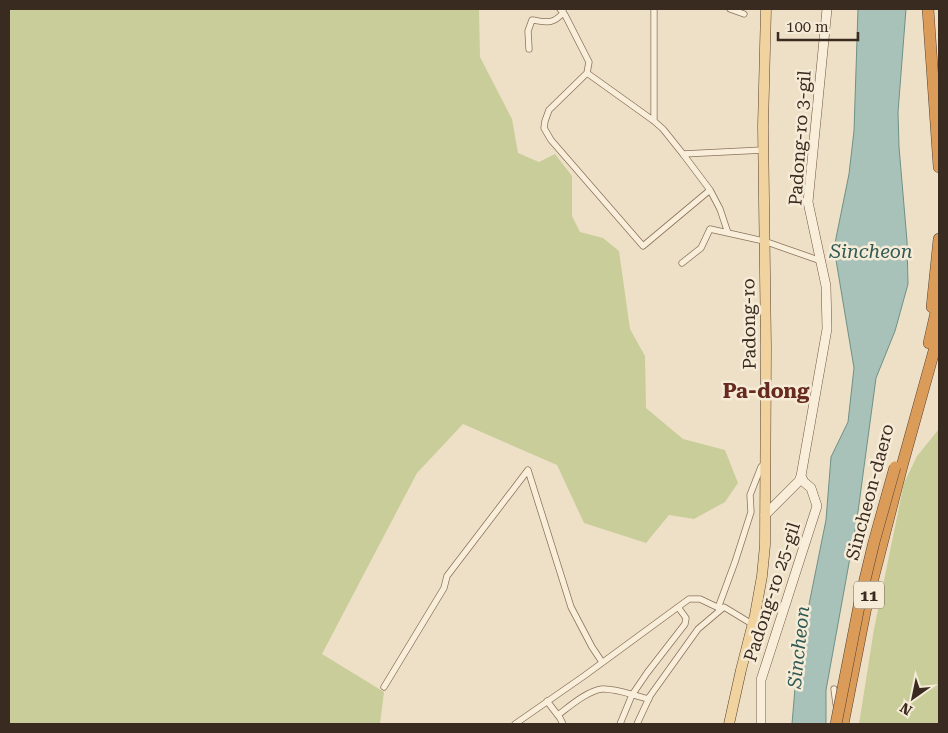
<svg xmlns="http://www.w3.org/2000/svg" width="948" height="733" font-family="'Roboto Serif',serif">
	<rect width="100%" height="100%" fill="#eee0c6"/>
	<path fill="#c9cd9a" d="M9 9H479L480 57 512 119 518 153 539 162 555 154 572 176V216L580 232 603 238 619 251 630 329 645 356 646 408 683 439 725 450 738 483 725 502 694 519 669 515 646 543 584 523 557 465 463 424 417 473 322 654 384 692 380 724H9Z
		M939 429V724H859L874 629 904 483 917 456Z"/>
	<path fill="#a8c2b9" stroke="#6e9186" d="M858 9H906L898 112 899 147 907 241 908 284 895 331 876 378 857 519 826 690V724H792L797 664 826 520 831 457 848 422 854 368 834 248 849 174 854 131Z"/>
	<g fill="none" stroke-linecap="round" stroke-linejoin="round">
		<defs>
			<path id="street" d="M560 9 565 15 589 62 587 73 654 121 663 129 683 154 710 190 720 209 728 233 764 241 821 261
				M730 9 744 14
				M529 49 528 31 532 20C547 22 552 25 563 13V9
				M587 73 549 110 545 121 544 128 551 140 643 246 710 190
				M654 121V9
				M683 154 763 150
				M682 263 701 248 710 229 728 233
				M718 608 735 562 751 512 750 495 761 467 765 463
				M384 687 444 588 447 576 528 470 571 607 592 647 602 662
				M834 689 836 704
				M547 701 560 718 563 724
				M558 715C570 706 587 691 602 689 616 688 635 696 649 699
				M515 724 584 676 689 599H700L721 609
				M620 724 632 695 647 673 685 624 686 618 678 607
				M637 724 650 696 698 629 724 607 752 624"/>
			<path id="secondary" d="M765 515 799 481 801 476 827 329 826 286 808 202 827 9
				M761 724V680L817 506 811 488 804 482 801 476"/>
			<path id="primary" d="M729 724 741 670 755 615 762 576 765 545 766 347 763 126 766 9"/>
			<path id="highway" d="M928 9 939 167
				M932 307 939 239
				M929 343 939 299
				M843 724 867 602 902 466 939 333"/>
		</defs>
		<use href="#street" stroke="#8a725c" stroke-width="7"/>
		<use href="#secondary" stroke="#6c533f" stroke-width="10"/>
		<use href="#primary" stroke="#584130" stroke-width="11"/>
		<use href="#highway" stroke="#584130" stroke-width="12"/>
		<use href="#street" stroke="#f9eeda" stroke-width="5.5"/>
		<use href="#secondary" stroke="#f9eeda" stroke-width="9"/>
		<use href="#primary" stroke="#f1d39f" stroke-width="10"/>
		<use href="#highway" stroke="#dc9c59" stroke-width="11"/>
		<defs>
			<path id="highway-bridge" d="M836 724 861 596 874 542 895 467"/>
		</defs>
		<use href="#highway-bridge" stroke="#584130" stroke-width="12" stroke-linecap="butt"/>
		<use href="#highway-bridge" stroke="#dc9c59" stroke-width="11"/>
	</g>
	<g text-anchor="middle" stroke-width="5" stroke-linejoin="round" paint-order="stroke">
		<rect fill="#f6ebd6" stroke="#726557" stroke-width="1" x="854" y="581.5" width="30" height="27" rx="4"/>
		<g font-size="16" font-weight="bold" fill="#3a2b20">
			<text x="869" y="601">11</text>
		</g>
		<g font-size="18" fill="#3a2b20" stroke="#f6ebd6">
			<text transform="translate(800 138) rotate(-86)" y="6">Padong-ro 3-gil</text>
			<text transform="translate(749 324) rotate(-91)" y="6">Padong-ro</text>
			<text transform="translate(870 492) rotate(-75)" y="6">Sincheon-daero</text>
			<text transform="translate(772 592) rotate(-72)" y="6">Padong-ro 25-gil</text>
		</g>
		<g font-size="19" font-style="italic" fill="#2f5a55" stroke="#f6ebd6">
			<text x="871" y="258">Sincheon</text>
			<text transform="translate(798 647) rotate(-84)" y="7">Sincheon</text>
		</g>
		<g font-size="20" font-weight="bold" fill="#672a1f" stroke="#f6ebd6">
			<text x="766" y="398">Pa-dong</text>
		</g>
	</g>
	<rect width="948" height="733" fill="none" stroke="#3a2b20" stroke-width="20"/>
	<g transform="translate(913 698) rotate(213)" stroke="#f6ebd6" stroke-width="4" paint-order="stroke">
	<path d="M0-4L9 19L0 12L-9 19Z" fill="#3a2b20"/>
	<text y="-8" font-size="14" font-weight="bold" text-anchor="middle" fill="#3a2b20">N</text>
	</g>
	<path d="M778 32v8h80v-8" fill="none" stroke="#3a2b20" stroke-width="2.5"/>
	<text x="786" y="32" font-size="15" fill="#3a2b20" stroke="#f6ebd6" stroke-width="4" paint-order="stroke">100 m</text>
</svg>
